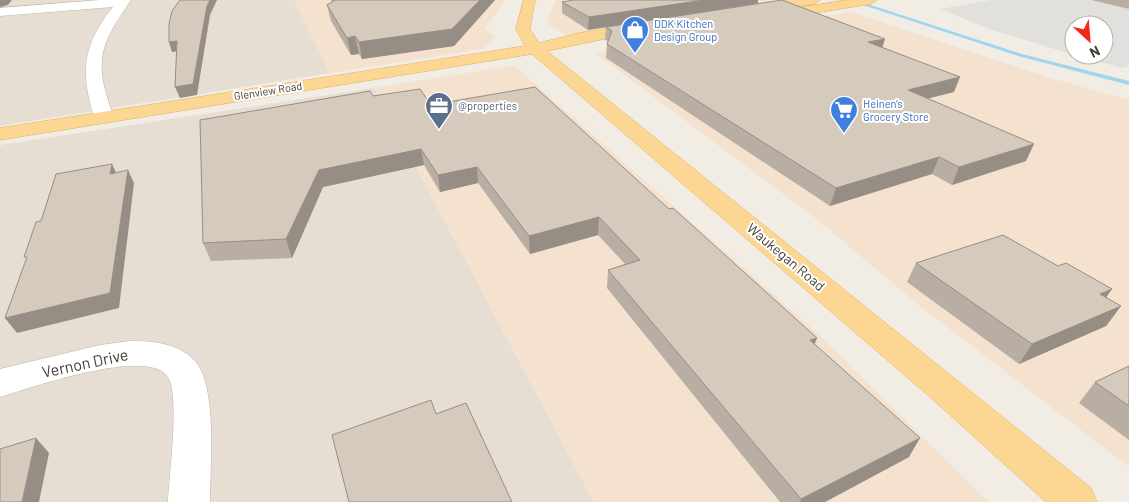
<svg xmlns="http://www.w3.org/2000/svg" width="1129" height="502" font-family="Barlow,sans-serif">
	<rect width="100%" height="100%" fill="#f2ede4"/>
	<path fill="#e6ded2" d="M0 0H294L330 73 0 126Z
		M374 88 594 502H0V145Z"/>
	<path fill="#f4e2cf" d="M294 0H505L485 28 495 37 483 49 330 73Z
		M556 0H776L565 35 548 24 549 14Z
		M851 12 1054 79 1129 100V467L921 307 819 221 595 53Z
		M514 65 817 333 989 502H594L374 88Z"/>
	<path fill="#e2e0dd" d="M991 0H1091L1129 9V66L1122 68 1075 55H1104V25H1074V55L992 30 940 9Z"/>
	<g fill="none" stroke-linecap="round" stroke-linejoin="round">
		<path fill="#a1d5ee" fill-rule="evenodd" d="M848 0H855L1022 54 1129 81V85L1018 56Z"/>
		<defs>
			<path id="minor" d="M100 0H131C99 46 93 62 114 117L111 121H97L94 117C80 72 83 44 113 7L0 16V8Z
				M130 341C153 341 177 343 194 360 218 384 210 468 210 502H168C169 477 180 396 168 377 148 346 31 388 0 397V369L100 345Z"/>
			<path id="major" d="M524 0H536L534 5 530 29 539 43 579 33 642 23 647 24 649 27 647 30 547 51 1091 488 1097 502H1046L930 397 532 54 0 140V128L525 46 516 29Z
				M788 0H820L814 4 754 13 747 9 754 5Z
				M847 0H877L871 4 796 16 789 12 796 8Z"/>
		</defs>
		<use href="#minor" stroke="#c0b7aa" stroke-width="1"/>
		<use href="#major" stroke="#e1b163" stroke-width="1"/>
		<use href="#minor" fill="#fff" fill-rule="evenodd"/>
		<use href="#major" fill="#fcd693" fill-rule="evenodd"/>
	</g>
	<path fill="#b8aea3" d="M331 0H495L454 46 362 59 359 54 351 55 331 21 327 5 332 2Z
		M1091 0H1129V9Z
		M562 2 758 3 882 47 954 92 928 98 1026 161 952 185 932 174 830 206 606 58 607 44 608 41 605 40 606 27 588 30 562 13Z
		M373 96 431 105 815 344 909 457 825 502H780L607 288 608 270 625 264 598 235 530 254 478 183 440 192 424 165 323 187 292 258 211 261 203 243Z
		M916 263 1106 298 1121 306 1106 326 1019 364 907 282Z
		M1129 366V440L1079 403 1095 382Z"/>
	<path fill="#968d84" d="M0 0H12L8 5 0 7Z
		M210 0H217L210 15 197 95 180 98 175 87 207 6Z
		M480 0H495L454 46 362 59 359 42Z
		M704 0H758V3L588 30 589 17Z
		M355 36 359 54 351 55 347 38Z
		M885 39 881 52 868 42Z
		M177 41 180 51 172 52 169 42Z
		M960 77 954 92 902 105 908 90Z
		M1034 144 1026 161 952 185 959 167Z
		M421 149 424 165 323 187 292 258 286 239 319 170Z
		M939 157 932 174 830 206 836 188Z
		M112 164 118 177 110 174Z
		M477 167 478 183 440 192 438 175Z
		M128 170 134 183 119 308 17 333 5 318Z
		M599 217 598 235 530 254 529 236Z
		M1112 289 1098 309 1100 294Z
		M1121 306 1106 326 1019 364 1032 344Z
		M817 338 810 357V340Z
		M36 438 49 453 39 502H22Z
		M920 438 909 457 825 502H800L801 499Z"/>
	<path fill="#d6cabd" stroke="#968d84" d="M180 0H210L207 6 193 84 175 87 177 41 169 42V24L172 11Z
		M335 0H480L452 29 359 42 355 36 347 38 327 5Z
		M573 0H704L589 17 562 2Z
		M782 0 885 39 868 42 960 77 908 90 1034 144 959 167 939 157 836 188 607 44 612 31 606 27Z
		M535 87 669 209 673 208 817 338 810 340 920 438 801 499 608 270 640 260 599 217 529 236 477 167 438 175 421 149 319 170 286 239 203 243 200 120 370 91 373 96 420 89 431 105Z
		M112 164 110 174 128 170 110 293 5 318 27 257H24L36 222 41 221 56 174Z
		M1003 235 1058 266 1066 263 1112 289 1100 294 1121 306 1032 344 916 263Z
		M1129 366V406L1095 382Z
		M431 400 436 414 466 403 512 502H349L332 435Z
		M36 438 22 502H0V449Z"/>
	<defs>
		<symbol id="shop-pin" viewBox="-11 -11 22 30"><path d="M0 17L-7.5 6A9.5 9.5 0 1 1 7.5 6Z" fill="#3f7fe0" stroke="#fff"/><path d="M-5-2.5h2.3a2.7 3.5 0 0 1 5.4 0H5L5.5 6h-11ZM-1.5-2.5h3a1.5 2.3 0 0 0-3 0Z" fill="#fff"/></symbol>
		<symbol id="office-pin" viewBox="-11 -11 22 30"><path d="M0 17L-7.5 6A9.5 9.5 0 1 1 7.5 6Z" fill="#5c6f8a" stroke="#fff"/><path d="M-6-3h4V-5.5h4V-3h4V5H-6ZM-1-4.5V-3h2v-1.5ZM-6 0V1H6V0Z" fill="#fff"/></symbol>
		<symbol id="supermarket-pin" viewBox="-11 -11 22 30"><path d="M0 17L-7.5 6A9.5 9.5 0 1 1 7.5 6Z" fill="#3f7fe0" stroke="#fff"/><path d="M-6-5.5h2.5l.6 2H6L4.5 2H-2.5L-4.4-4H-6ZM-1.5 3.2a1.3 1.3 0 1 0 .1 0ZM3 3.2a1.3 1.3 0 1 0 .1 0Z" fill="#fff"/></symbol>
	</defs>
	<g fill-rule="evenodd">
		<use href="#shop-pin" x="619" y="14" width="32" height="43"/>
		<use href="#office-pin" x="423" y="90" width="32" height="43"/>
		<use href="#supermarket-pin" x="828" y="94" width="32" height="43"/>
	</g>
	<g text-anchor="middle" stroke-width="4" stroke-linejoin="round" paint-order="stroke">
		<g font-size="11" fill="#366cbe" stroke="#fff" text-anchor="start">
			<text x="654" y="28">DDK Kitchen<tspan x="654" dy="13">Design Group</tspan></text>
			<text x="863" y="108">Heinen's<tspan x="863" dy="13">Grocery Store</tspan></text>
		</g>
		<g font-size="11" fill="#443d34" stroke="#fff">
			<text transform="translate(268 91) rotate(-9)" y="4">Glenview Road</text>
		</g>
		<g font-size="11" fill="#4e5e75" stroke="#fff" text-anchor="start">
			<text x="458" y="110">@properties</text>
		</g>
		<g font-size="14" fill="#443d34" stroke="#fff">
			<text transform="translate(786 257) rotate(40)" y="5">Waukegan Road</text>
		</g>
		<g font-size="16" fill="#443d34" stroke="#fff">
			<text transform="translate(85 363) rotate(-12)" y="6">Vernon Drive</text>
		</g>
	</g>
	<g transform="translate(1089 40) rotate(154)"><circle r="24" fill="#ffffff" stroke="#b4b1ae"/>
	<path d="M0-4L9 19L0 12L-9 19Z" fill="#f62717"/>
	<text y="-8" font-size="14" font-weight="bold" text-anchor="middle" fill="#443d34">N</text>
	</g>
</svg>
